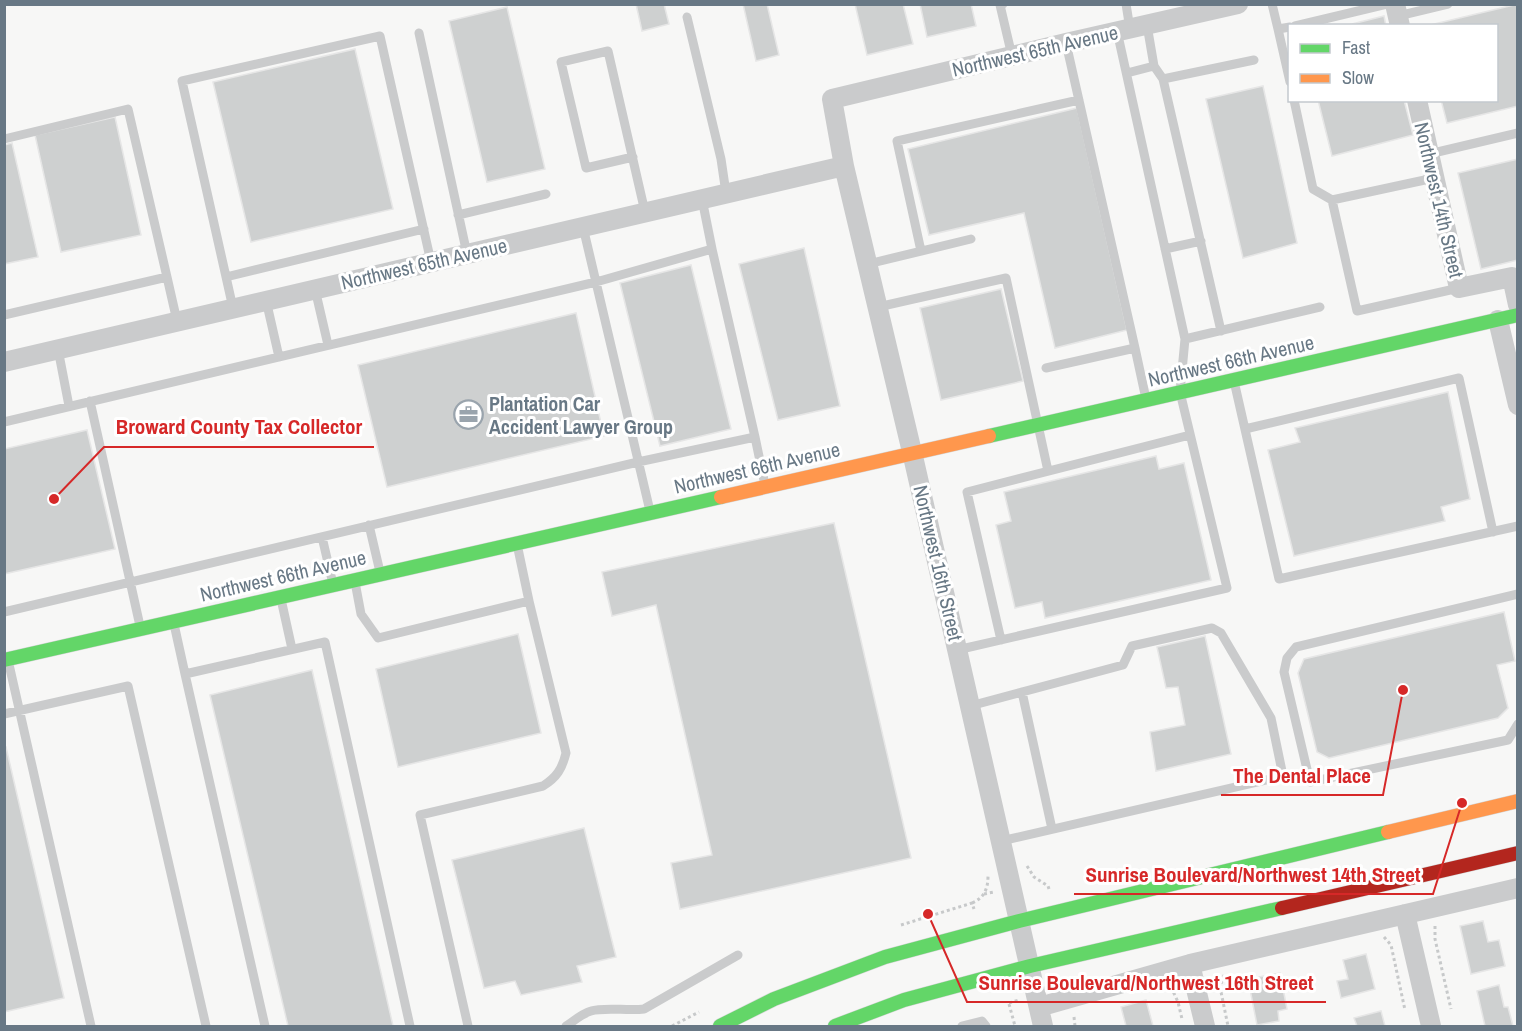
<svg xmlns="http://www.w3.org/2000/svg" width="1522" height="1031" font-family="'Archivo Narrow',sans-serif">
	<rect width="100%" height="100%" fill="#f7f7f6"/>
	<path fill="#ced0d0" stroke="#e6e6e6" stroke-width="1.5" d="M636 4H664L669 24 642 31Z
		M743 4H767L779 55 756 61Z
		M855 4H903L913 44 867 55Z
		M920 4H971L976 26 927 37Z
		M1518 4V106L1447 123 1441 100H1496V26H1426Z
		M507 7 545 169 487 182 449 21Z
		M1384 16 1386 26H1344Z
		M355 49 393 209 251 242 213 82Z
		M1263 86 1297 243 1243 258 1206 99Z
		M1318 100H1404L1413 135 1332 156Z
		M1077 108 1127 330 1055 348 1024 213 929 235 908 149Z
		M115 117 141 235 61 252 35 135Z
		M12 143 38 257 4 264V145Z
		M1518 159V260L1481 269 1458 173Z
		M804 248 840 406 778 420 739 264Z
		M691 265 731 429 660 446 620 283Z
		M1001 289 1023 381 941 400 920 308Z
		M576 313 604 436 387 487 358 365Z
		M1448 392 1470 499 1441 507 1445 521 1294 556 1268 450 1300 442 1295 428Z
		M87 430 115 549 4 574V449Z
		M1156 456 1159 469 1184 463 1211 580 1045 618 1042 602 1015 608 996 525 1011 521 1004 492Z
		M834 523 911 858 680 909 671 863 712 855 656 605 612 616 602 572Z
		M1504 612 1515 661 1497 665 1508 708 1498 718 1329 758 1317 752 1298 673 1304 659Z
		M518 634 541 733 398 767 376 669Z
		M1205 636 1231 754 1156 771 1150 732 1185 725 1178 687 1166 688 1157 647Z
		M312 670 393 1026H288L210 695Z
		M6 747 64 998 4 1012V748Z
		M584 828 616 957 577 966 582 982 521 995 515 981 484 988 452 860Z
		M1483 921 1488 942 1499 940 1505 966 1471 974 1460 926Z
		M1366 954 1375 989 1341 998 1337 981 1348 979 1343 960Z
		M1280 973 1287 1009 1278 1011 1279 1021 1257 1025 1248 979Z
		M1499 985 1504 1007H1508L1513 1026H1485L1477 991Z
		M1146 1000 1153 1026H1122H1126L1121 1007Z
		M1381 1011 1385 1026H1357L1354 1018Z"/>
	<g fill="none" stroke-linecap="round" stroke-linejoin="round">
		<defs>
			<path id="fast" d="M989 436 1518 315
				M4 660 721 497
				M720 1026 774 999 885 957 1019 921 1388 832
				M835 1026 904 1000 1030 966 1282 908"/>
			<path id="slow" d="M721 497 989 436
				M1388 832 1518 801"/>
			<path id="jam" d="M1282 908 1518 853"/>
		</defs>
		<use href="#fast" stroke="#d4d5d6" stroke-width="15"/>
		<use href="#slow" stroke="#d4d5d6" stroke-width="15"/>
		<use href="#jam" stroke="#d4d5d6" stroke-width="15"/>
		<path stroke="#c7c9ca" stroke-width="3" stroke-dasharray="3 3" stroke-linecap="butt" d="M1027 866 1034 877 1048 886 1049 889
			M984 894 994 892
			M972 903C984 898 988 889 988 876
			M901 925 972 903 974 909
			M1435 926V939L1451 1009
			M1384 937 1391 945 1405 1010
			M1224 975 1220 987 1228 1026
			M1171 987 1178 1002 1182 1019
			M1009 1003 1019 1000
			M1009 1004 1015 1026
			M1074 1017 1075 1026
			M672 1026 699 1012"/>
		<path stroke="#cacbcc" stroke-width="9" d="M1003 4 1000 5 1012 56
			M1126 4 1130 29
			M1272 4 1278 29
			M1398 16 1448 4
			M687 17 721 159 726 193
			M1147 25 1154 66
			M1295 26 1387 4
			M1290 27 1278 29 1290 82
			M419 33 467 254
			M1127 73 1154 66 1163 79
			M1294 100 1313 189 1332 200
			M4 139 128 109 167 277 4 315
			M1429 154 1518 133
			M633 157 586 168 561 62 608 51 645 212
			M1434 178 1332 200 1357 311 1459 288
			M702 199 712 249
			M458 215 546 194
			M583 227 650 511
			M1165 249 1201 241
			M921 251 897 141 1079 100
			M868 264 971 239
			M167 277 177 321
			M226 277 424 229
			M315 289 328 345
			M266 300 279 357
			M878 307 1006 278 1048 471
			M233 308 182 81 380 36 431 262
			M1221 331 1163 79 1254 60
			M1185 339 1320 307
			M1135 348 1146 399
			M58 349 69 406
			M1046 368 1135 348 1066 43
			M1234 381 1279 579 1518 526
			M90 401 140 626
			M4 422 596 282 712 249 755 437 638 462 4 612
			M1245 429 1459 378 1493 532
			M755 437 765 485
			M369 525 380 572
			M322 537 333 584
			M517 544 529 601
			M355 582 361 614 378 638 529 601 566 753C562 769 557 777 543 786L420 815 468 1026
			M1518 594 1296 647 1287 658 1284 672 1310 782 1508 740 1518 724
			M281 599 292 649
			M174 624 185 674
			M1001 640 967 492 1190 435
			M957 650 1227 588 1180 392 1185 339 1117 31
			M8 660 91 1026
			M1022 692 1052 829
			M970 706 1123 665 1132 646 1212 628 1221 633 1271 718 1283 776 1001 841
			M4 714 128 686 206 1026
			M265 1026 185 674 325 642 410 1026
			M566 1026C574 1021 581 1014 591 1011 603 1007 629 1011 644 1009L738 955
			M962 1026 982 1021 986 1026"/>
		<path stroke="#cacbcc" stroke-width="20" d="M1395 4 1400 26
			M1417 100 1459 288 1512 277 1518 305
			M1498 320 1518 405
			M4 362 844 166
			M1405 914 1431 1026
			M1190 964 1205 1026
			M1039 1007 1190 964 1518 888
			M1043 1026 912 452 844 166 832 99 1066 43 1238 4"/>
		<use href="#fast" stroke="#63d668" stroke-width="14"/>
		<use href="#slow" stroke="#ff974d" stroke-width="14"/>
		<use href="#jam" stroke="#b3261e" stroke-width="14"/>
	</g>
	<defs>
		<symbol id="office-ring" viewBox="-11 -11 22 22"><circle r="9.5" fill="#fff" stroke="#9aa4ad" stroke-width="1.5"/><path d="M-6-3h4V-5.5h4V-3h4V5H-6ZM-1-4.5V-3h2v-1.5ZM-6 0V1H6V0Z" fill="#9aa4ad"/></symbol>
	</defs>
	<g fill-rule="evenodd">
		<use href="#office-ring" x="452" y="398" width="33" height="33"/>
	</g>
	<g text-anchor="middle" stroke-width="6" stroke-linejoin="round" paint-order="stroke">
		<g font-size="20" fill="#687885" stroke="#fff">
			<text transform="translate(1035 51) rotate(-13)" y="7">Northwest 65th Avenue</text>
			<text transform="translate(1439 200) rotate(77)" y="7">Northwest 14th Street</text>
			<text transform="translate(424 264) rotate(-13)" y="7">Northwest 65th Avenue</text>
			<text transform="translate(1231 361) rotate(-13)" y="7">Northwest 66th Avenue</text>
			<text transform="translate(757 468) rotate(-13)" y="7">Northwest 66th Avenue</text>
			<text transform="translate(938 563) rotate(77)" y="7">Northwest 16th Street</text>
			<text transform="translate(283 576) rotate(-13)" y="7">Northwest 66th Avenue</text>
		</g>
		<g font-size="20" font-weight="bold" fill="#687885" stroke="#fff" text-anchor="start">
			<text x="489" y="411">Plantation Car<tspan x="489" dy="23">Accident Lawyer Group</tspan></text>
		</g>
	</g>
	<path fill="none" stroke="#d62828" stroke-width="2" d="M54 499L104 447H374M1403 690L1383 795H1221M1462 803L1433 894H1074M928 914L967 1002H1326"/>
	<g fill="#d62828" stroke="#fff" stroke-width="2">
		<circle cx="54" cy="499" r="6"/>
		<circle cx="1403" cy="690" r="6"/>
		<circle cx="1462" cy="803" r="6"/>
		<circle cx="928" cy="914" r="6"/>
	</g>
	<g font-size="21" text-anchor="middle" font-weight="bold" fill="#d62828" stroke="#fff" stroke-width="6" stroke-linejoin="round" paint-order="stroke">
		<text x="239" y="434">Broward County Tax Collector</text>
		<text x="1302" y="783">The Dental Place</text>
		<text x="1253" y="882">Sunrise Boulevard/Northwest 14th Street</text>
		<text x="1146" y="990">Sunrise Boulevard/Northwest 16th Street</text>
	</g>
	<rect width="1522" height="1031" fill="none" stroke="#687885" stroke-width="12"/>
	<rect x="1288" y="24" width="210" height="78" fill="#ffffff" stroke="#c3c9ce" stroke-width="1.5"/>
	<rect x="1300" y="44" width="30" height="9" fill="#63d668" stroke="#c3c9ce" stroke-width="1.5"/>
	<text x="1342" y="54" font-size="18" fill="#687885">Fast</text>
	<rect x="1300" y="74" width="30" height="9" fill="#ff974d" stroke="#c3c9ce" stroke-width="1.5"/>
	<text x="1342" y="84" font-size="18" fill="#687885">Slow</text>
</svg>
